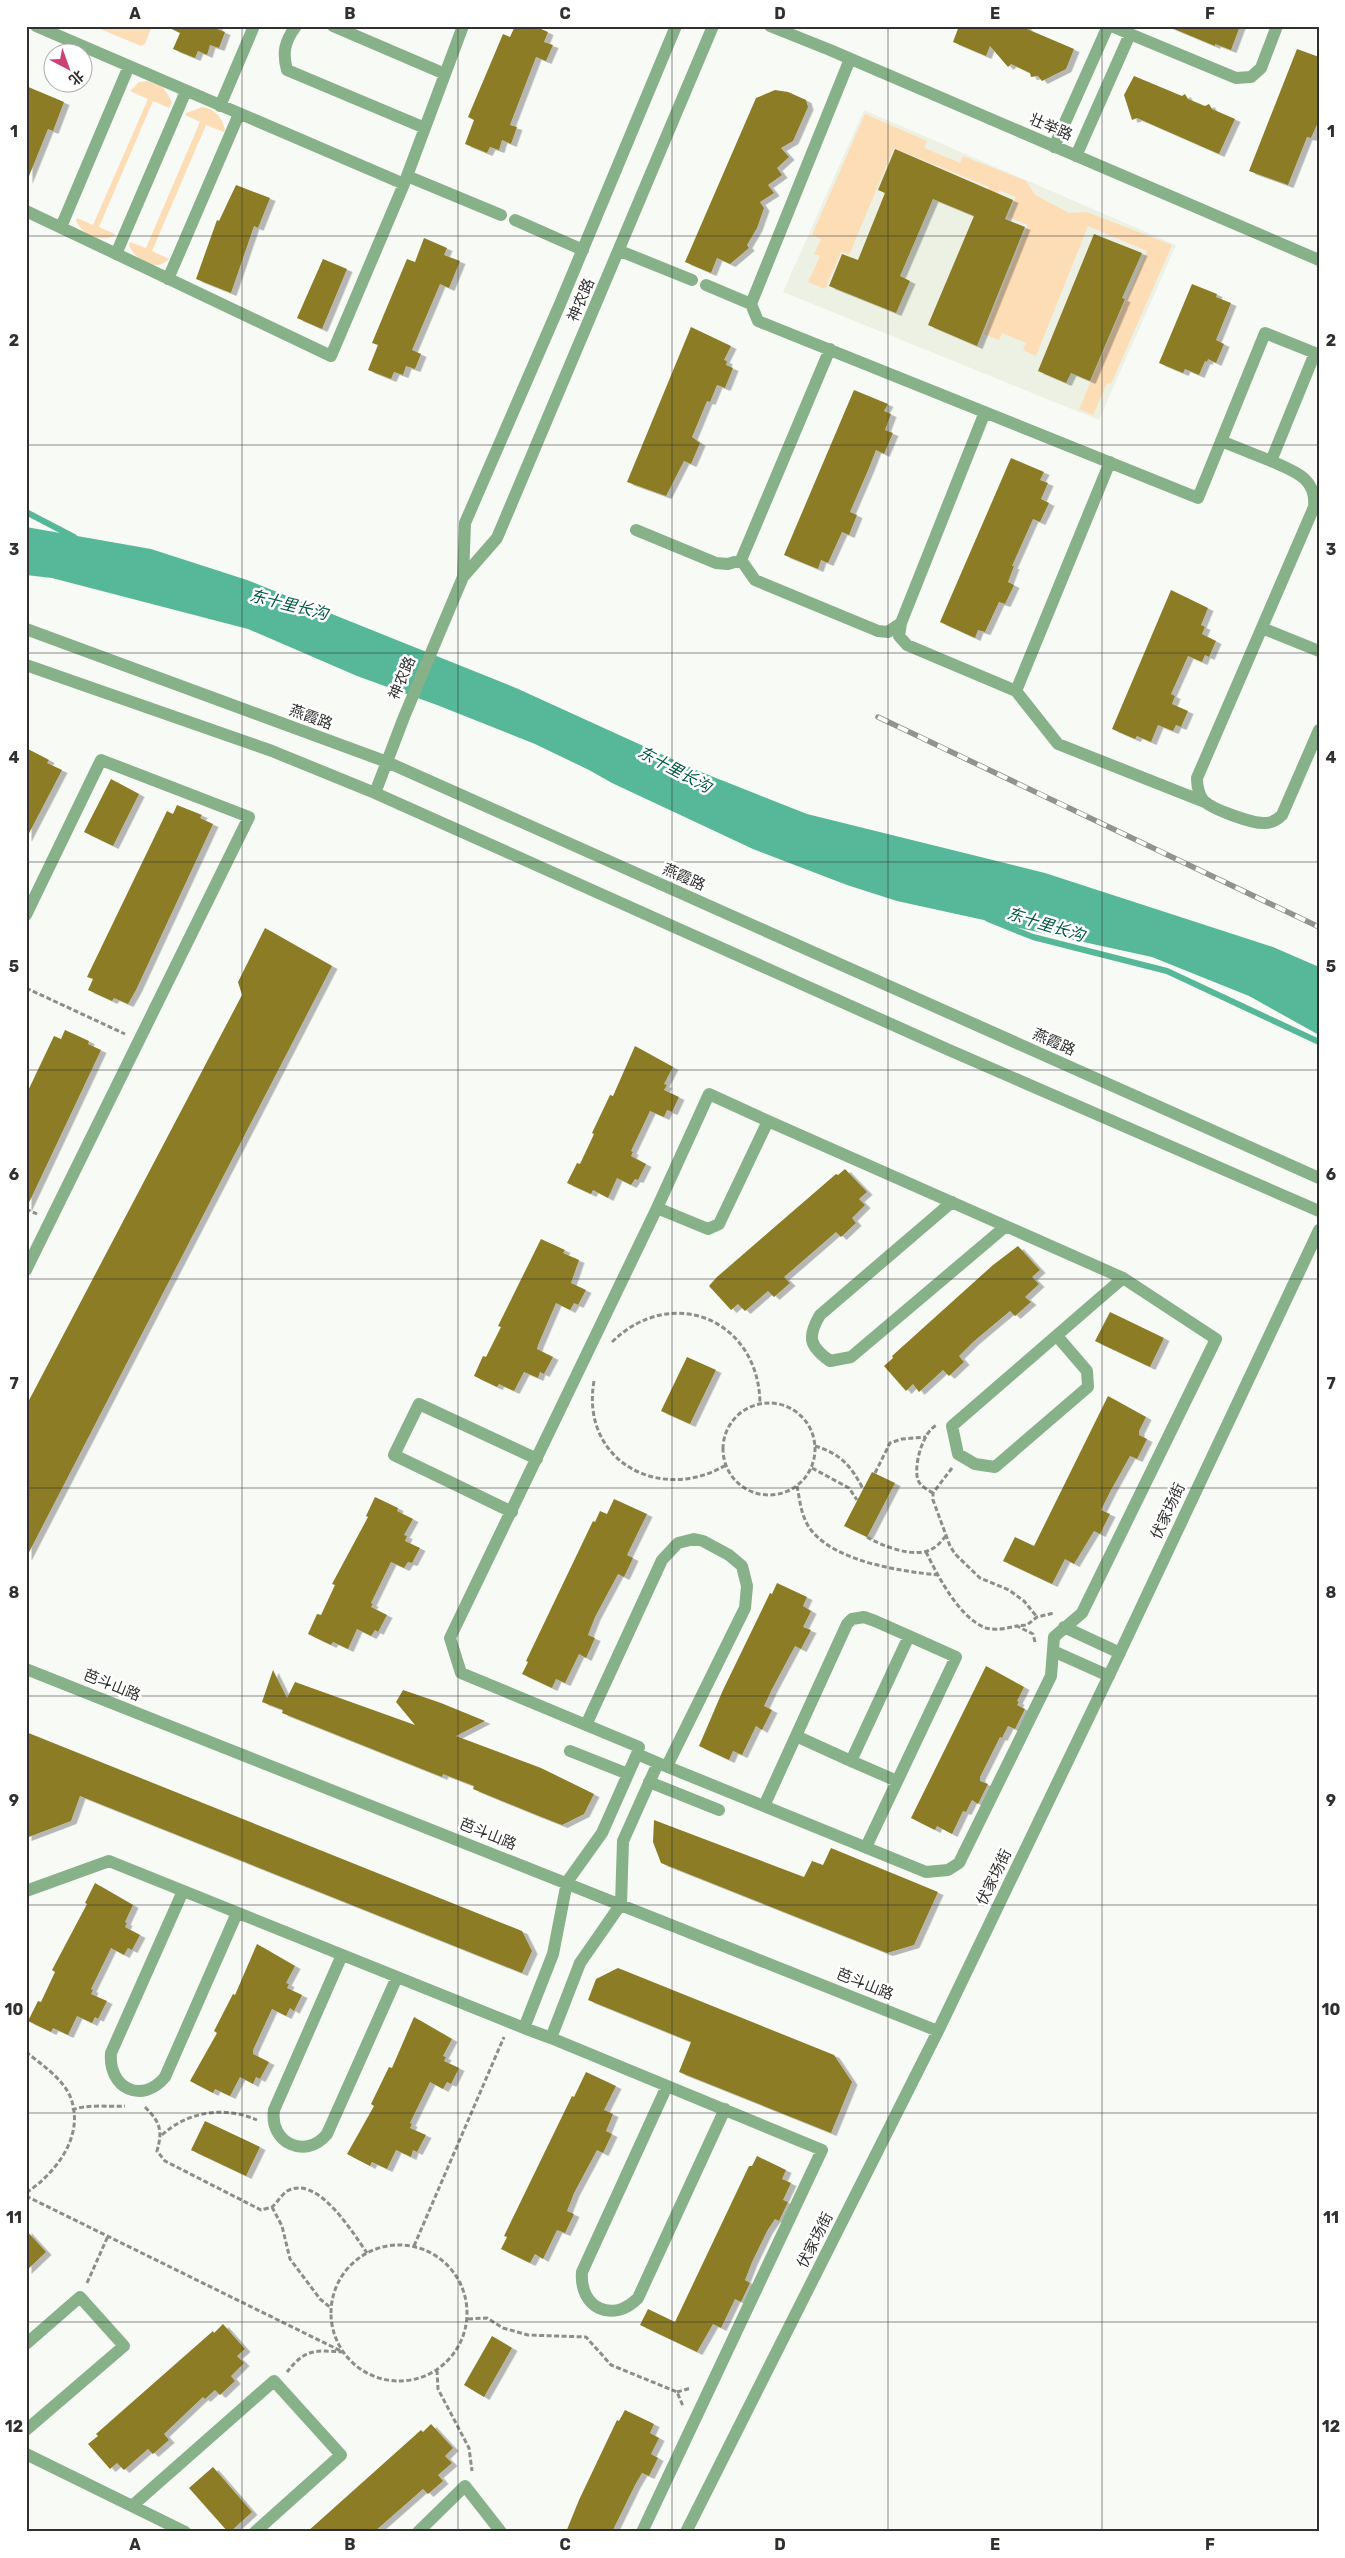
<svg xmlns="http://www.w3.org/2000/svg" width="1345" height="2558" font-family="Rubik,'Noto Sans SC',sans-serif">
	<defs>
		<filter id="shadow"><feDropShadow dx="5.5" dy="3" stdDeviation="0" flood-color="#0004"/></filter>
	</defs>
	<rect width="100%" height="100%" fill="#f8faf5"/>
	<path fill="#edf1e4" d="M864 110 1176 245 1099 420 783 292Z"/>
	<path fill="#fdddb6" d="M93 26H152L145 44 141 46Z
		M148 81 163 87 172 102 169 108 153 101 99 227 115 234 114 236C98 242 84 236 76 221L77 218 93 225 148 99 130 91 139 82Z
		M203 107C216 110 222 117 225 130L224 132 206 125 152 251 169 259C156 273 135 260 129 245L130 242 146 248 200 122 185 115 186 113Z
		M865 114 927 141 924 148 960 163 963 156 1026 181 1035 195 1069 213 1087 212 1172 245 1111 384 1107 383 1093 415 1079 409 1147 251 1088 226 1036 356 1023 350 1026 343 1002 333 999 340 984 334 1028 225 1008 217 1016 197 999 190 991 210 981 206 989 187 894 148 849 255 841 252 825 289 808 282 820 256 814 254 821 239 812 235Z"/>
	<path fill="#56b898" d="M26 527 151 549 247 580 516 688 696 770 807 814 1045 873 1273 947 1319 967V1035L1249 996 1152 957 897 901 847 885 753 849 612 783 589 770 535 744 437 705 357 676 248 629 52 578 26 575Z"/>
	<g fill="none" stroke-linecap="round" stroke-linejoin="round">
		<path stroke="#56b898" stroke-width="6" d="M26 512 74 537
			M988 919 1033 937 1167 971 1319 1042"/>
	</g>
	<path fill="#8d7b25" filter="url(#shadow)" d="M166 26H217V29L225 32 219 48 210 45 207 55 198 51 195 58 173 49 180 33Z
		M515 26H534L548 32 544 42 553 45 546 61 536 57 510 125 517 127 511 144 502 140 499 150 490 147 487 153 465 144 474 120 468 117 503 34 510 37Z
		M959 26H1026L1027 29 1074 49 1066 69 1042 81 1038 76 1031 77 1030 73 1011 64 1008 67 990 46 986 56 953 42Z
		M1167 26H1240L1231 50 1215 44V46Z
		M1297 49 1319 57V120L1311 138 1307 137 1288 185 1249 171Z
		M1134 76 1182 96 1185 94 1188 99 1205 106 1209 104 1212 109 1235 119 1219 154 1137 118 1132 120 1124 95Z
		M26 86 64 102 53 131 48 129 27 181Z
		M775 90 788 92 806 100 808 107 793 141 781 148 789 157 777 168 782 175 768 185 774 193 760 202 764 208 757 228 747 245 749 248 730 264 717 258 711 273 685 262 756 98Z
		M895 149 1013 200 1005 219 1025 227 977 346 928 325 974 216 933 199 900 276 910 281 896 313 829 286 842 254 858 260 885 193 878 190Z
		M236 185 270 198 258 228 254 226 231 293 196 279 217 220 219 221Z
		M1094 234 1142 253 1122 298 1125 299 1090 381 1071 373 1066 383 1038 371Z
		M424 238 447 248 444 255 460 261 449 288 440 284 412 350 421 354 415 369 406 366 403 375 394 372 391 379 368 370 378 345 372 343 407 259 415 262Z
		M323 259 347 269 322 329 297 318Z
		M1192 284 1217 294 1216 297 1231 303 1216 340 1224 344 1216 363 1208 359 1207 362 1205 361 1199 375 1185 369 1183 373 1159 363Z
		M691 327 731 346 724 360 727 361 726 365 733 368 725 388 717 385 710 402 707 401 692 437 700 443 691 464 684 461 666 496 627 482Z
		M854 390 888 404 884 411 891 414 885 430 893 433 884 454 876 450 869 468 850 512 857 515 849 535 842 532 828 563 821 560 818 569 784 555Z
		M1011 458 1044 472 1040 480 1048 483 1041 499 1049 503 1040 522 1033 519 1012 566H1014L1008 582 1014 585 1005 604 999 602 985 632 978 630 975 638 940 622Z
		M1171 590 1208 608 1201 625 1205 627 1202 634 1216 641 1209 657 1205 655 1202 662 1188 656 1171 694 1175 696 1172 704 1188 711 1181 727 1176 725 1173 731 1158 725 1151 742 1137 736 1135 739 1112 729Z
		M26 748 49 760 47 763 62 770 26 839Z
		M111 779 139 794 113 846 84 832Z
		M177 805 202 815 200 818 213 824 136 990 128 1004 114 998 112 1001 88 990 93 979 87 977 167 811 173 814Z
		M265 928 332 966 26 1558V1406L242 995 238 982Z
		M65 1030 89 1041 88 1044 101 1050 26 1209V1095L54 1036 61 1039Z
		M635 1046 673 1067 664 1084 667 1085 664 1090 679 1097 672 1112 667 1110 664 1117 650 1111 631 1151 633 1152 631 1156 646 1164 638 1180 635 1179 631 1185 617 1178 608 1198 593 1190 591 1194 567 1183 577 1163 580 1164 594 1134 592 1133 610 1095 613 1096Z
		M845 1169 867 1192 859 1199 865 1205 852 1218 856 1223 841 1237 836 1232 798 1265 784 1277 790 1283 774 1297 768 1291 745 1311 738 1304 731 1310 709 1286 717 1277 836 1174 838 1175Z
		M541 1239 565 1250 563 1253 579 1260 571 1283 586 1290 578 1305 574 1303 570 1310 556 1303 538 1345 537 1349 553 1357 544 1374 540 1372 538 1378 524 1372 514 1391 499 1384 497 1387 474 1376 483 1356 486 1357 501 1327 498 1326Z
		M1018 1246 1040 1270 1032 1277 1039 1284 1025 1297 1031 1302 1015 1316 1010 1311 973 1342 959 1356 964 1362 949 1376 943 1370 919 1392 913 1384 906 1391 884 1366 893 1358 892 1356 993 1265Z
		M1110 1312 1164 1338 1150 1367 1095 1341Z
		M687 1357 716 1370 690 1424 661 1411Z
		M1108 1396 1146 1417 1139 1431V1435L1147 1439 1137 1459 1130 1456 1111 1490 1101 1510 1110 1514 1100 1534 1094 1531 1074 1564 1065 1559 1052 1584 1003 1561 1015 1537 1034 1546Z
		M872 1472 895 1483 867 1537 844 1526Z
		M375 1497 398 1508 397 1511 413 1519 404 1535 407 1536 405 1541 420 1548 412 1563 408 1562 404 1568 391 1562 371 1603 373 1604 371 1607 387 1615 378 1632 375 1630 371 1636 357 1629 348 1649 333 1642 331 1645 308 1634 317 1614 321 1615 335 1585 332 1584 368 1517 366 1516Z
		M614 1499 647 1514 627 1555 633 1558 624 1577 618 1574 595 1617 588 1635 595 1638 586 1658 579 1654 565 1683 556 1679 552 1688 522 1674 528 1662 526 1661 593 1521 595 1522 600 1511 607 1514Z
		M777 1583 807 1597 803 1606 811 1611 803 1627 811 1630 801 1649 795 1646 772 1689 764 1706 772 1710 762 1730 756 1726 742 1755 733 1751 729 1760 699 1746 723 1690 770 1593 772 1594Z
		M986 1666 1024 1687 1017 1701 1019 1702 1017 1705 1025 1709 1015 1729 1008 1726 1002 1738 1000 1737 980 1777V1781L988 1784 978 1804 972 1800 966 1812 963 1811 952 1834 937 1826 935 1830 911 1818Z
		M273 1670 287 1698 295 1682 415 1725 396 1702 403 1690 441 1703 485 1721 456 1736 541 1768 594 1794 584 1814 562 1825 539 1816 473 1789 474 1786 443 1774 442 1777 282 1713 283 1710 262 1702Z
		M26 1732 522 1931 532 1951 522 1973 80 1796 71 1821 26 1838Z
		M654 1820 804 1877 812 1861 823 1865 831 1848 938 1892 914 1945 887 1953 661 1863 653 1842Z
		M95 1883 133 1905 125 1922 127 1923 125 1927 140 1935 132 1950 128 1948 124 1955 111 1948 91 1989 93 1990 91 1994 107 2001 98 2019 95 2017 92 2023 77 2016 68 2035 53 2028 51 2032 28 2021 38 2001 41 2002 55 1972 52 1970 87 1904 85 1903Z
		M257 1944 295 1966 286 1983 289 1984 287 1988 302 1995 294 2011 290 2008 286 2016 272 2009 253 2050V2054L269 2062 260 2079 256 2077 253 2084 240 2077 230 2096 215 2089 213 2093 190 2081 217 2033 214 2031 233 1994 235 1995Z
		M618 1968 834 2055 852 2082 831 2133 679 2072 691 2042 588 2000 596 1979Z
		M414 2017 452 2039 443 2056 446 2057 444 2061 459 2068 451 2084 447 2082 443 2089 430 2082 410 2123 412 2124 410 2128 426 2135 417 2152 413 2150 411 2157 396 2150 387 2169 372 2162 370 2166 347 2154 374 2106 371 2104 389 2067 392 2068Z
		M586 2072 616 2086 604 2110 613 2114 606 2131 612 2134 603 2153 597 2150 574 2193 567 2211 574 2214 565 2233 557 2230 543 2259 535 2254 530 2263 501 2249 507 2237 504 2236 572 2096 574 2097Z
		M205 2121 260 2147 246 2176 191 2150Z
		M757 2156 786 2170 782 2179 791 2183 783 2200 788 2202 779 2221 775 2219 767 2231 752 2262 745 2280 750 2283 741 2302 735 2299 721 2328 713 2324 697 2352 640 2325 648 2309 675 2322 749 2166H752Z
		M26 2230 46 2252 26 2271Z
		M223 2324 245 2349 237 2356 244 2363 231 2376 235 2381 220 2395 215 2390 205 2399 203 2397 164 2434 169 2440 153 2454 148 2449 124 2470 117 2463 110 2469 88 2444 98 2436 96 2434 213 2331 214 2333Z
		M492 2336 512 2348 484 2397 464 2385Z
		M625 2410 654 2424 650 2433 659 2438 651 2454 658 2458 649 2476 642 2473 635 2485 612 2532H566L579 2500 617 2420 619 2421Z
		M431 2424 453 2448 445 2456 452 2463 438 2475 443 2481 428 2494 423 2489 374 2532H307L421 2430 423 2432Z
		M213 2467 252 2512 230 2532H228L189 2488Z"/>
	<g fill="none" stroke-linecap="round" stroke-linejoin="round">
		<path stroke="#8c8e8a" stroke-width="3" stroke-dasharray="5 2.5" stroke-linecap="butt" d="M26 988 125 1034
			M26 1209 37 1214
			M612 1342C672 1283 760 1320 760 1405
			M594 1381C580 1461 660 1504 726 1465
			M723 1449a46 46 0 1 1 92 0a46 46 0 1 1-92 0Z
			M815 1446C840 1453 852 1467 863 1489
			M812 1468 849 1488 857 1500
			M952 1468 933 1493V1500L950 1546 955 1554 980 1578 1009 1590 1024 1601 1037 1617
			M875 1473 890 1443 902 1439 926 1437
			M797 1486C800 1501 801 1517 811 1530 836 1562 900 1571 938 1575
			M933 1493C928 1490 920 1486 918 1480 913 1466 923 1431 937 1425
			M867 1537C882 1546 915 1559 932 1549 938 1546 942 1540 947 1535
			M926 1552C938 1576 959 1618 986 1628 997 1631 1007 1628 1017 1626
			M1035 1642 1033 1634 1017 1626 1027 1625 1037 1617 1054 1613
			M26 2052C41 2064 62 2078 70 2096 86 2135 56 2173 26 2193
			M145 2107C160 2122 163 2130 157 2151L165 2161 261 2210C264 2209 270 2208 272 2207 279 2201 283 2191 292 2189 321 2180 353 2233 367 2253
			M72 2110C85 2104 109 2107 125 2106
			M162 2135C188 2111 225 2106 257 2120
			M26 2196 343 2352C314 2350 305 2349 287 2372
			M272 2207 282 2226 290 2259 320 2299 331 2308
			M331 2313a68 68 0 1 1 136 0a68 68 0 1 1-136 0Z
			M414 2246 504 2037
			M87 2283 108 2236
			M468 2319 487 2318 503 2328 528 2335 586 2337 611 2365 677 2392 683 2406
			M437 2370 438 2389 469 2448 472 2471
			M677 2392 691 2388"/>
		<path stroke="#87b188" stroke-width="12" d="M36 26 404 184
			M296 26C285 41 282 52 287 70L425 128
			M333 26 445 74
			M770 26 830 50 1319 260
			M1130 34 1236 78 1251 77 1261 68 1277 26
			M220 106 254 26
			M1054 147 1108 26
			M1076 156 1130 34 1112 26
			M407 176 501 215
			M26 211 331 356 404 184 463 26
			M515 220 583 250
			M61 227 129 66
			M620 251 692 280
			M116 254 186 91
			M168 279 239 114
			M706 285 751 304 758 321 1198 498 1265 333 1315 353 1271 461 1221 441
			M751 304 850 59
			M830 349 741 560 755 580 878 631 888 632 901 623
			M985 412 901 623 899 636 907 645 1016 691
			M1271 461C1294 471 1317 478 1314 507L1197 778C1197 786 1198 793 1203 800 1211 809 1253 824 1265 823 1272 823 1277 820 1282 815L1319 730
			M1110 462 1016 691 1058 744 1207 803
			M636 530 716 563 728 564 741 560
			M463 577 465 523 560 304 676 26
			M1262 628 1319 651
			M26 629 387 762 1319 1178
			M26 665 272 751 375 793 949 1050 1319 1211
			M375 793 404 717 463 577 497 538 713 26
			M26 915 101 760 249 817 26 1270
			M952 1202 820 1315C807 1337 809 1346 830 1361L851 1357 1006 1226
			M657 1208 709 1094 768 1121
			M1057 1336 1087 1371 1088 1387 995 1467 975 1464 958 1454 952 1426 1123 1278
			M512 1512 394 1455 419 1404 537 1459
			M1064 1627 1120 1653
			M1053 1651 1109 1676
			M26 1669 938 2031
			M586 1725 662 1560 678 1543 694 1539 703 1541 729 1555 742 1566 747 1586 745 1608 667 1766
			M570 1751 628 1774
			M637 1754 639 1747 461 1673 450 1638 657 1208 708 1229 719 1224 768 1121 1123 1278 1216 1339 1082 1613 1054 1637 1051 1676 959 1863 948 1870 926 1872 658 1763
			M637 1754 658 1763 623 1841 621 1904 580 1963 551 2038 524 2028 553 1954 567 1882 602 1833Z
			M851 1761 897 1781
			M649 1782 719 1810
			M764 1806 847 1624 852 1619 864 1617 875 1621 909 1636 851 1761 796 1736
			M866 1847 956 1657 909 1636
			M26 1891 109 1861 524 2028
			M183 1891 111 2053C108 2088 142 2105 165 2077L237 1913
			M342 1955 274 2110C269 2143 306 2160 327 2134L397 1977
			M551 2038 822 2150 642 2532
			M667 2086 582 2272C579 2308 613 2324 638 2298L725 2109
			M26 2344 80 2297 124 2346 26 2430
			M26 2454 185 2532
			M132 2506 274 2381 341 2455 255 2532
			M418 2532 465 2486 501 2532
			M686 2532 938 2031 1115 1663 1319 1230"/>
		<defs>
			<path id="rail" d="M878 717 1319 927"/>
		</defs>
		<use href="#rail" stroke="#929390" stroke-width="5.5"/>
		<use href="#rail" stroke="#fff" stroke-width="4" stroke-dasharray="11" stroke-linecap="butt"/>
	</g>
	<path fill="none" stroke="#30312f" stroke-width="1" stroke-opacity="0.55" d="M242 26V2532M458 26V2532M672 26V2532M888 26V2532M1102 26V2532M26 236H1319M26 445H1319M26 653H1319M26 862H1319M26 1070H1319M26 1279H1319M26 1488H1319M26 1696H1319M26 1905H1319M26 2113H1319M26 2322H1319"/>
	<g text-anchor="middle" stroke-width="5" stroke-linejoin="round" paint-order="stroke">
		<g font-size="15" fill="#30312f" stroke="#fff">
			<text transform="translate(1051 127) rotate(23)" y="5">壮举路</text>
			<text transform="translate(581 300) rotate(-67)" y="5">神农路</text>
			<text transform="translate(402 678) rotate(-67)" y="5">神农路</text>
			<text transform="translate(311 717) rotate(20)" y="5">燕霞路</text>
			<text transform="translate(684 877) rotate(24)" y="5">燕霞路</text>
			<text transform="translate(1054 1042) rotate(24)" y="5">燕霞路</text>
			<text transform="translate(1168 1511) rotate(-65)" y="5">伏家场街</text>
			<text transform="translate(112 1685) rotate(22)" y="5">芭斗山路</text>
			<text transform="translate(488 1834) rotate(22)" y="5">芭斗山路</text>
			<text transform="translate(994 1877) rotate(-64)" y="5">伏家场街</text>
			<text transform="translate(865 1984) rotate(22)" y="5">芭斗山路</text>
			<text transform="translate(815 2240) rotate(-63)" y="5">伏家场街</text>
		</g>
		<g font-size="16" font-style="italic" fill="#035843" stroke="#fff">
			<text transform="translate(289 604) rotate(14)" y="6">东十里长沟</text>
			<text transform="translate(675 769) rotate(28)" y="6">东十里长沟</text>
			<text transform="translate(1046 924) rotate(17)" y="6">东十里长沟</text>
		</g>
	</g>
	<rect width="1345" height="2558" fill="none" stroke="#ffffff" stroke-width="55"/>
	<g transform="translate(68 68) rotate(139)"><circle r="24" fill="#ffffff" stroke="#acadac"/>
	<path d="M0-4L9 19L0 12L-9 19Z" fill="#cc4075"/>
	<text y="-8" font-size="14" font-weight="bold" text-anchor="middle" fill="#30312f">北</text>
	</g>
	<rect x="28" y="28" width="1290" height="2502" fill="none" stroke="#30312f" stroke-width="2"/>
	<g font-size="16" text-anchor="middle" font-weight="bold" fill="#30312f">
		<text x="135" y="19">A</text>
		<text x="350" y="19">B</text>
		<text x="565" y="19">C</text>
		<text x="780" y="19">D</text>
		<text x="995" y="19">E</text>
		<text x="1210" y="19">F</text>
		<text x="14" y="137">1</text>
		<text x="1331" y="137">1</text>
		<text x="14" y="346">2</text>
		<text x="1331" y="346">2</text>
		<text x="14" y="555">3</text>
		<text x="1331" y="555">3</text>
		<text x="14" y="763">4</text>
		<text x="1331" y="763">4</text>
		<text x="14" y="972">5</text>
		<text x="1331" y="972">5</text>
		<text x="14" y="1180">6</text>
		<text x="1331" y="1180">6</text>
		<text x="14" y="1389">7</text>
		<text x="1331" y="1389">7</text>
		<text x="14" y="1598">8</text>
		<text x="1331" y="1598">8</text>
		<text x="14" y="1806">9</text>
		<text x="1331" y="1806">9</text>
		<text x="14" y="2015">10</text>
		<text x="1331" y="2015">10</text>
		<text x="14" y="2223">11</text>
		<text x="1331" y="2223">11</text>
		<text x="14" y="2432">12</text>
		<text x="1331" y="2432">12</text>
		<text x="135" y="2550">A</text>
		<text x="350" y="2550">B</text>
		<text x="565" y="2550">C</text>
		<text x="780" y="2550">D</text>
		<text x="995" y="2550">E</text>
		<text x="1210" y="2550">F</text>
	</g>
</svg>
